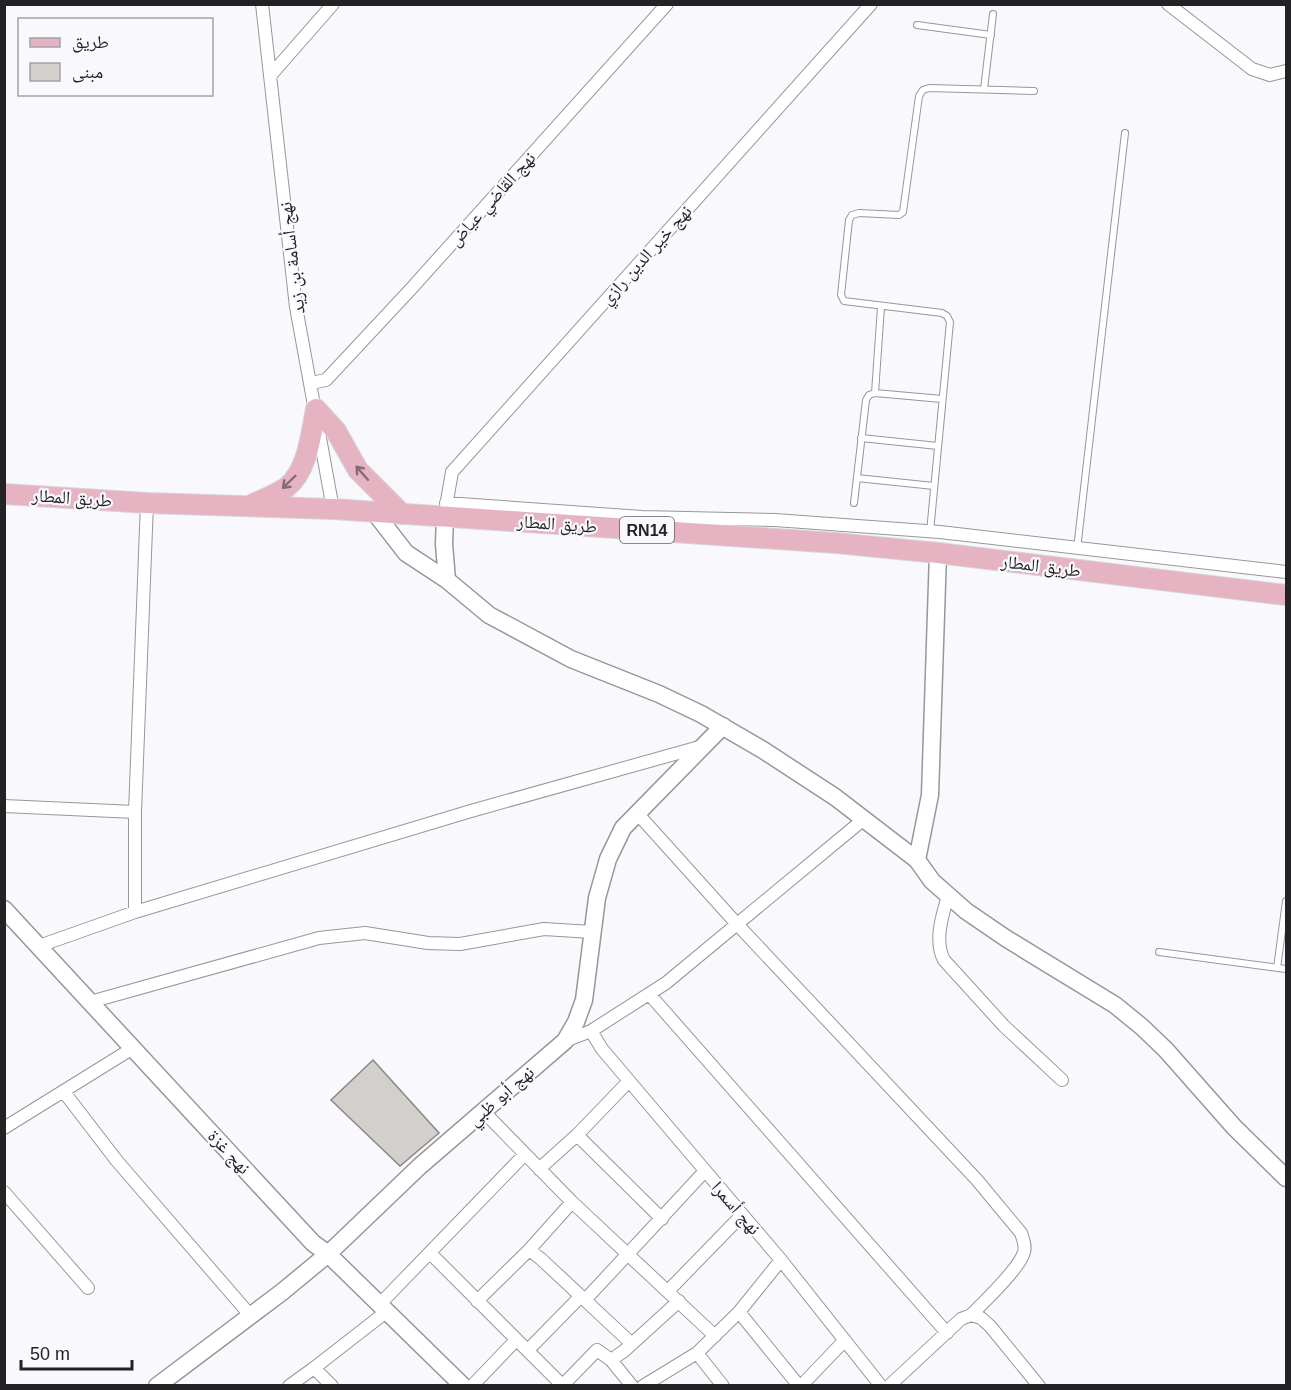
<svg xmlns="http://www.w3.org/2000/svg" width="1291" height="1390" font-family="Helvetica,'Noto Naskh Arabic',sans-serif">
	<rect width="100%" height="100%" fill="#f9f9fd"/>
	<path fill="#d2cfcc" stroke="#8a8885" stroke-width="1.5" d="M373 1060 439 1133 400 1166 331 1100Z"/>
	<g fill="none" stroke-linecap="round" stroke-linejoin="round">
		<defs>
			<path id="lane" d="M917 25 991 35
				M984 89 993 14
				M875 393 881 307
				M861 438 938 446
				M857 478 934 486
				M854 503 866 400 869 395 875 393 942 399
				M930 532 950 322 947 316 942 313 844 301 841 295 849 220 852 215 859 213 899 215 903 212 919 96 923 90 929 88 1034 91
				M1077 549 1125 133
				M1159 952 1286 969
				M1277 968 1286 901"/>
			<path id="street" d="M262 4 296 307 333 509
				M1168 4 1252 69 1270 75 1286 71
				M270 76 333 4
				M311 383 326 380 410 290 667 4
				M446 503 642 517 775 520 940 532 1286 572
				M445 512 452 472 871 4
				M4 806 135 812
				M637 813 736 923 977 1180 1021 1233C1023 1239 1026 1246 1024 1252 1020 1268 984 1302 971 1315
				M948 896C942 916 934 941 944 960L1004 1026 1062 1080
				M135 912V812L147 503
				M39 946 135 912 471 811 703 746
				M650 995 947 1333
				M90 1002 319 938 365 933 428 943 460 944 544 929 592 932
				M591 1031 602 1049 781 1260 881 1386
				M565 1041 591 1031 666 983 864 819
				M64 1092 117 1161 250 1315
				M484 1112 572 1202 715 1336
				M4 1128 133 1048
				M577 1135 662 1219
				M539 1169 577 1135 629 1081
				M4 1192 88 1288
				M529 1250 541 1259 632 1344
				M430 1253 562 1385
				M668 1291 742 1215
				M585 1300 705 1171
				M477 1301 529 1250 572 1202
				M379 1305 525 1154
				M739 1312 799 1386
				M528 1350 581 1296
				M697 1353 723 1386
				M611 1360 632 1386
				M314 1368 386 1312
				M289 1386 314 1368 332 1386
				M472 1386 516 1340
				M562 1386 597 1350 611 1360 624 1351 679 1301
				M643 1386 697 1353 739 1312 781 1260
				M801 1386 845 1340
				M889 1386 961 1319 971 1315 981 1318 990 1326 1039 1386"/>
			<path id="secondary" d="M375 513 406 553 447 580 489 615 571 659 659 694 701 714 763 750 835 797 917 860 932 881 966 911 1007 939 1115 1005 1142 1027 1166 1050 1234 1127 1286 1178
				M445 517 444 544 447 580
				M917 860 930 795 938 553
				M4 909 313 1243 328 1254 463 1386
				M157 1386 282 1292 328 1254 420 1166 565 1041 576 1022 584 1000 597 898 608 859 623 828 723 726"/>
			<path id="primary" d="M316 409 336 431 358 470 402 514
				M4 494 147 503 333 509 836 543 938 553 1286 595
				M249 506C261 500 276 495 287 487 308 470 311 434 316 409"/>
		</defs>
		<use href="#lane" stroke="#96979b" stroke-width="8"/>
		<use href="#street" stroke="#96979b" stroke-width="14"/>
		<use href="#secondary" stroke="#96979b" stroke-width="19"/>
		<use href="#primary" stroke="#d7d7d8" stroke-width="22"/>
		<use href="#lane" stroke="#fff" stroke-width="6"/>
		<use href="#street" stroke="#fff" stroke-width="12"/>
		<use href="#secondary" stroke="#fff" stroke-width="16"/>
		<use href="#primary" stroke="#e6b3c2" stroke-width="20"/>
	</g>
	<defs><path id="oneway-shaft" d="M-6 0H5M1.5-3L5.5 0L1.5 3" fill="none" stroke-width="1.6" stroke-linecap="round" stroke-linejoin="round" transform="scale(1.5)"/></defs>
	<g stroke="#846b74">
		<use href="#oneway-shaft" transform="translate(362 473) rotate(-131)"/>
		<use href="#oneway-shaft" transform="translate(289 482) rotate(136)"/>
	</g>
	<g text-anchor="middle" stroke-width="4.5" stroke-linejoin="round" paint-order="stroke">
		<rect fill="#f9f9fd" stroke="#636366" stroke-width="1.5" x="620" y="517" width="54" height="26" rx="4.5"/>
		<g font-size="16" font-weight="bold" fill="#232325">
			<text x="647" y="536">RN14</text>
		</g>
		<g font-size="18" fill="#232325" stroke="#f9f9fd">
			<text transform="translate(492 199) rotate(-48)" y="6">نهج القاضي عياض</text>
			<text transform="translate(646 255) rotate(-48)" y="6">نهج خير الدين رازي</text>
			<text transform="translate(292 258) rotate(-97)" y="6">نهج أسامة بن زيد</text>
			<text transform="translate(72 498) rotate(4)" y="6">طريق المطار</text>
			<text transform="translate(557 524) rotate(4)" y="6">طريق المطار</text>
			<text transform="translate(1041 566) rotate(7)" y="6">طريق المطار</text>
			<text transform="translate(501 1096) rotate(-41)" y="6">نهج أبو ظبي</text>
			<text transform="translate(229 1152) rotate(47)" y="6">نهج غزة</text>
			<text transform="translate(736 1208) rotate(49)" y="6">نهج أسمرا</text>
		</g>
	</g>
	<rect width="1291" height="1390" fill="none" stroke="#232325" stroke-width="12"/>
	<rect x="18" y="18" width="195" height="78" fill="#f9f9fd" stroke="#a3a3a7" stroke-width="1.5"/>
	<rect x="30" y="38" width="30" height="9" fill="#e6b3c2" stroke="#a3a3a7" stroke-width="1.5"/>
	<text x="72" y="48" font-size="18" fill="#232325">طريق</text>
	<rect x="30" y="63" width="30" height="18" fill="#d2cfcc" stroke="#a3a3a7" stroke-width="1.5"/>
	<text x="72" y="78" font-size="18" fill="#232325">مبنى</text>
	<path d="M21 1360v9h111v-9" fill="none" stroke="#232325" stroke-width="3"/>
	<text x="30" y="1360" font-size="18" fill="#232325" stroke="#f9f9fd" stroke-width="4.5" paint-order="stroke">50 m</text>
</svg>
